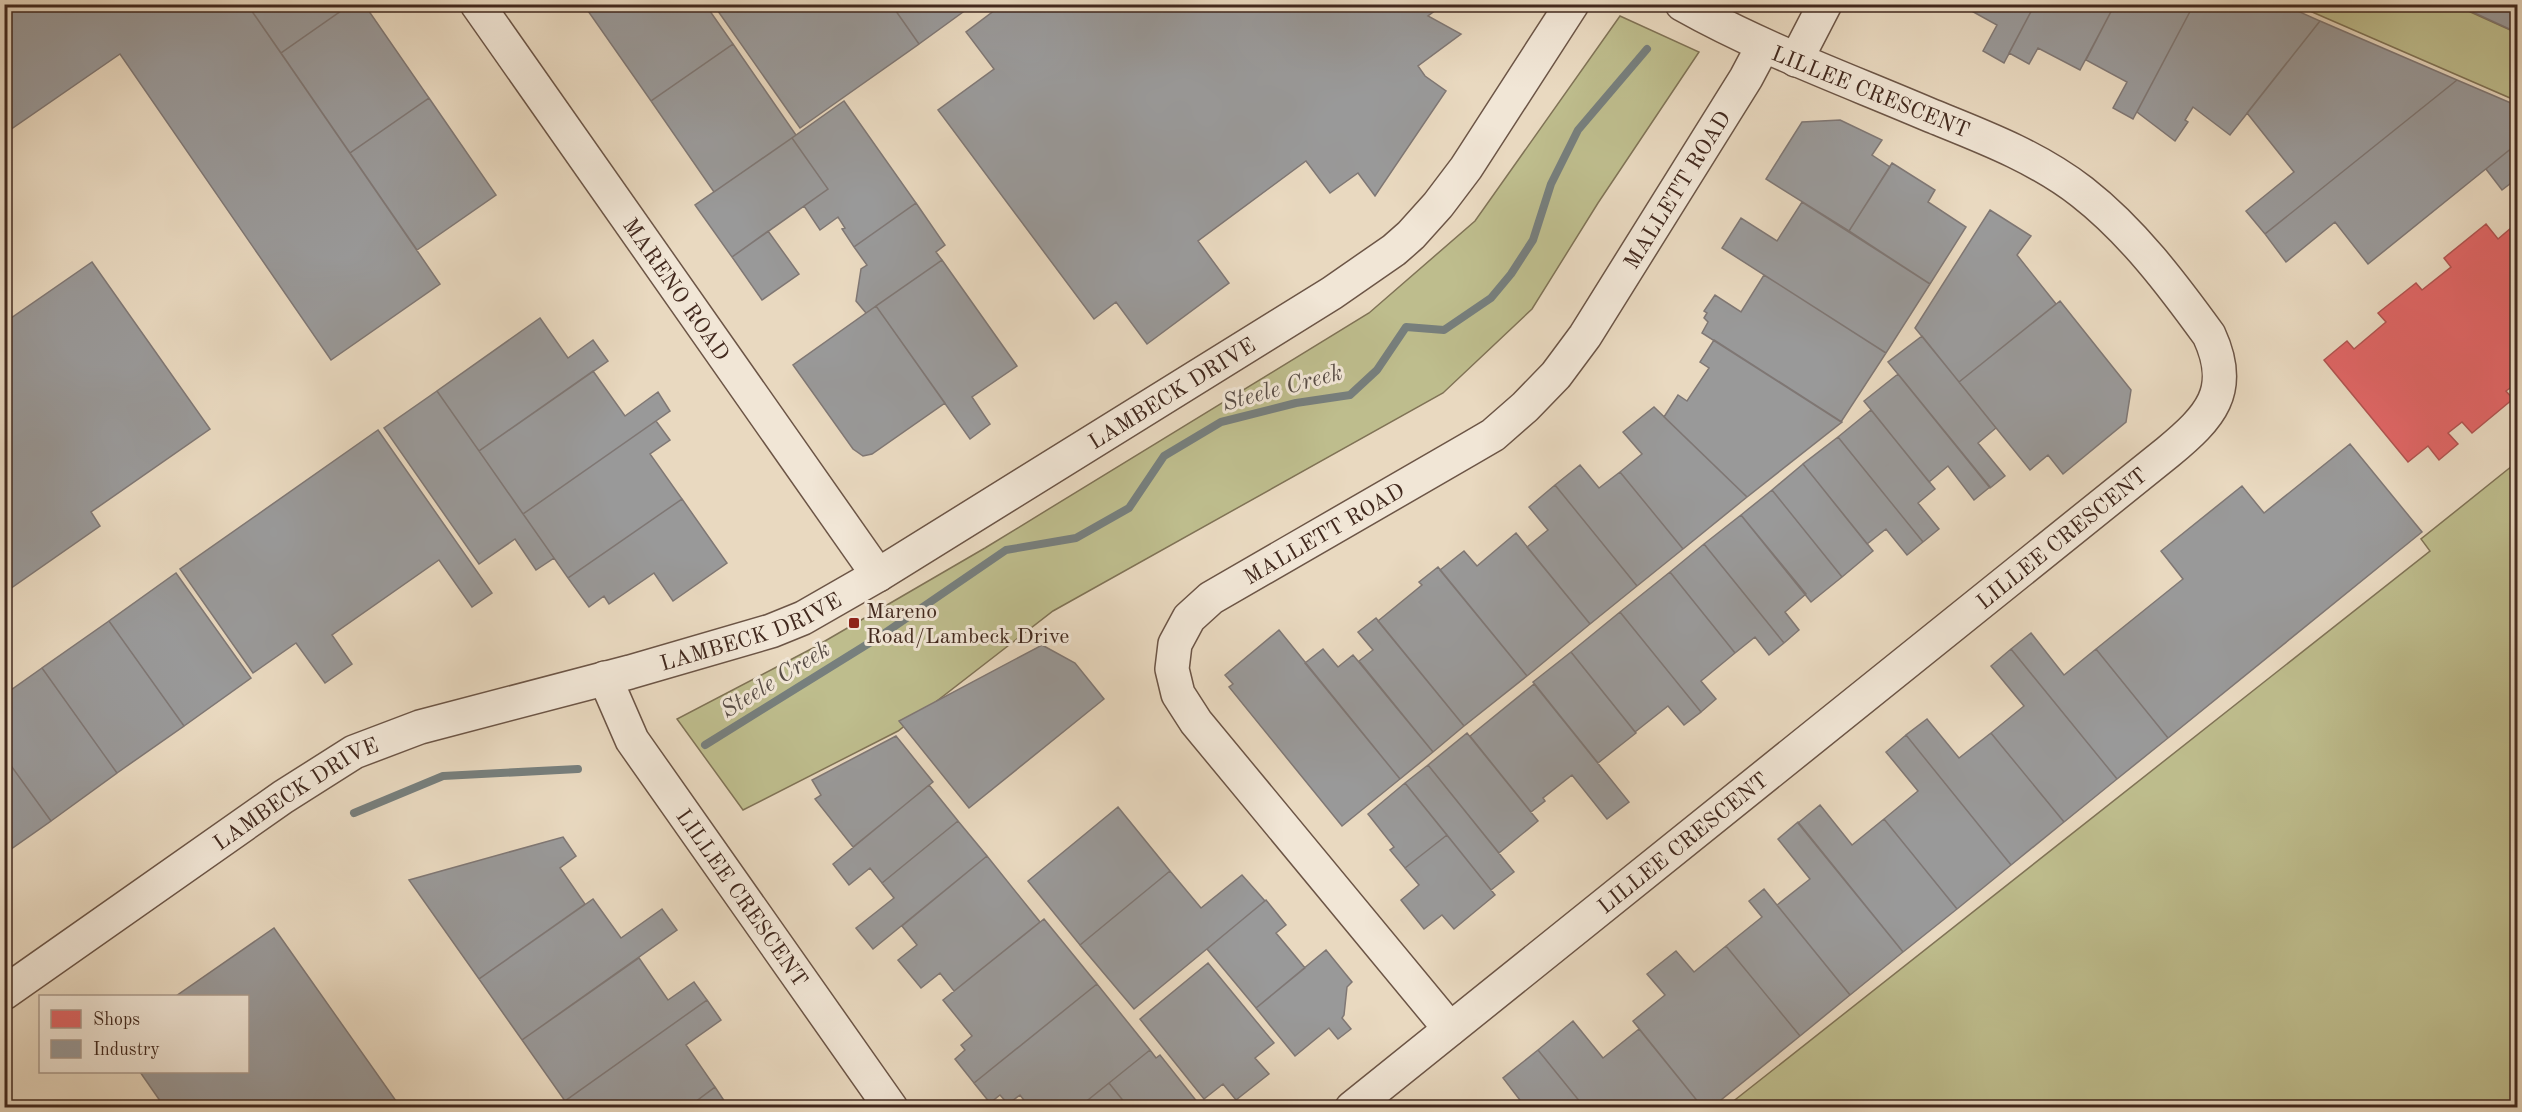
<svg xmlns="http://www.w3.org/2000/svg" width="2522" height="1112" font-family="'Old Standard TT',serif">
	<rect width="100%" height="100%" fill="#e9d9c0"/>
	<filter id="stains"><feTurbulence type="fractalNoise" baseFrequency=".00333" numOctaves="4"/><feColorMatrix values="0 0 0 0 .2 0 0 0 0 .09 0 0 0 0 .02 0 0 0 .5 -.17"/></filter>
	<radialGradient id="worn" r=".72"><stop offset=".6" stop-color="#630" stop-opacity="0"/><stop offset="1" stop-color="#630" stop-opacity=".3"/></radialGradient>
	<path fill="#bebd8d" stroke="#807356" stroke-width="1.5" d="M2296 5H2455L2517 33V101Z
		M1620 16 1699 52 1598 203 1532 309 1443 393 1053 611 898 731 743 810 677 719 813 648 985 548 1369 313 1475 221Z
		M2517 462V1107H1726L2430 551 2421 539Z"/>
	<path fill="#e06666" stroke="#b15450" stroke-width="1.5" d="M2486 224 2498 239 2511 228 2518 235V382L2506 391 2513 399 2472 433 2462 422 2448 433 2458 444 2439 460 2428 446 2408 462 2324 360 2347 341 2354 349 2386 322 2378 313 2416 283 2422 290 2451 267 2444 258Z"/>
	<path fill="#999" stroke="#7f7774" stroke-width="1.5" d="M4 4H247L440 284 331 360 120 54 4 134Z
		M247 4H351L281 53Z
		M351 4H364L429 98 350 153 281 53Z
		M598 4H705L733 44 651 101 588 11Z
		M713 4H891L919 44 800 128Z
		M891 4H974L919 44Z
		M1003 4H1070L1074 9 1080 4H1444L1428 16 1461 34 1418 66 1425 76 1446 91 1375 196 1358 173 1330 193 1306 161 1198 241 1229 283 1147 344 1116 302 1094 319 938 110 994 69 966 32Z
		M1938 4H1954L1950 11Z
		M1959 4H2035L2004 63 1983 51 1997 25Z
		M2035 4H2115L2080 70 2038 48 2029 64 2009 53Z
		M2115 4H2194L2133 119 2113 108 2127 82 2086 60Z
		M2194 4H2282L2320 21 2230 135 2193 107 2185 120 2188 122 2175 141 2137 112Z
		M2455 4H2518V33Z
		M2320 21 2457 80 2265 234 2246 211 2294 172 2247 113Z
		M733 44 796 135 714 192 651 101Z
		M2457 80 2518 106V143L2368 264 2335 222 2286 262 2265 234Z
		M429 98 496 195 417 250 350 153Z
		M844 101 916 203 854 247 842 229 845 228 838 217 820 230 804 206 828 189 792 138Z
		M1840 120 1882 140 1872 155 1890 167 1849 231 1766 179 1802 122Z
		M792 138 828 189 732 257 695 205Z
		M2518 143V183L2515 180 2502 190 2486 169Z
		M1892 163 1935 190 1928 202 1966 227 1930 284 1849 231Z
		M1802 202 1930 284 1886 353 1722 248 1741 218 1777 241Z
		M916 203 945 245 936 252 942 260 866 313 856 301 861 269 867 265 854 247Z
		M1990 210 2031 236 2017 255 2056 304 1959 382 1915 328Z
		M768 231 799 274 762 300 732 257Z
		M942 260 1017 366 972 397 990 424 970 439 876 306Z
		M92 262 210 429 91 512 100 526 4 593V323Z
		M1764 275 1886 353 1841 422 1702 333 1708 322 1704 318 1707 313 1704 311 1715 295 1741 312Z
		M2060 301 2131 390 2126 422 2063 474 2048 455 2030 470 1959 382Z
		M876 306 945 403 872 454 863 456 853 449 793 365Z
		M540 318 568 358 593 340 608 361 479 451 437 391Z
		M1922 336 1996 428 1978 443 2005 476 1990 488 1888 362Z
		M1714 340 1842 422 1747 497 1664 417 1678 395 1687 401 1709 368 1700 362Z
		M593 371 625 416 658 392 670 411 523 514 479 451Z
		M1898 374 1990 487 1974 500 1948 466 1929 482 1864 401Z
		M437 391 554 558 536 570 515 539 479 564 384 428Z
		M1654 407 1747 497 1683 549 1620 472 1642 454 1623 432Z
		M1871 410 1935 489 1918 503 1939 529 1923 542 1838 437Z
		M656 421 670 440 650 454 682 499 568 578 523 514Z
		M378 430 492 593 472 607 439 560 332 635 352 664 325 683 296 643 253 673 180 569Z
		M1838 437 1923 542 1907 555 1886 529 1867 544 1803 464Z
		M2350 444 2422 532 2168 738 2096 649 2183 579 2161 551 2242 486 2264 513Z
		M1803 464 1873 551 1842 577 1772 490Z
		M1580 465 1599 488 1620 472 1683 549 1637 586 1555 485Z
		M1555 485 1637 586 1590 624 1527 547 1548 530 1529 507Z
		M1772 490 1842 577 1811 602 1741 515Z
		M682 499 727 563 673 601 654 573 609 604 604 596 589 607 568 578Z
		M1741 515 1806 594 1785 612 1799 630 1784 643 1704 544Z
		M1516 533 1590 624 1527 676 1440 570 1464 551 1477 566Z
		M1704 544 1784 643 1769 655 1755 637 1735 653 1670 572Z
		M1438 567 1527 676 1464 726 1378 621 1422 585 1419 582Z
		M1670 572 1735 653 1701 681 1716 699 1701 712 1620 612Z
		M176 573 251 678 184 726 109 621Z
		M1620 612 1701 712 1684 725 1668 706 1635 732 1571 652Z
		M1376 618 1464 726 1433 752 1359 661 1373 650 1358 632Z
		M109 621 184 726 117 773 42 668Z
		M1279 630 1400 779 1342 826 1229 687 1233 684 1225 675Z
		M2031 633 2064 675 2096 649 2168 738 2117 779 2011 649Z
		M1042 645 1075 663 1104 699 969 808 899 721Z
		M1323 649 1338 667 1353 655 1433 752 1400 779 1305 663Z
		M2011 649 2117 779 2064 822 1991 733 2024 706 1991 666Z
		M1571 652 1636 733 1598 763 1533 682Z
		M42 668 117 773 51 821 4 756V695Z
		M1534 684 1629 802 1607 819 1572 775 1543 798 1545 801 1531 812 1470 736Z
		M1927 719 1959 758 1991 733 2064 822 2011 865 1906 735Z
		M1467 733 1538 821 1499 853 1428 765Z
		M1906 735 2011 865 1957 909 1884 819 1918 791 1886 752Z
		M896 736 933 782 853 847 815 799 821 795 812 780Z
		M4 756 51 821 4 854Z
		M1428 765 1514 872 1491 890 1405 783Z
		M1405 783 1447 835 1405 868 1390 850 1394 847 1368 814Z
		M929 785 958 821 882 883 870 868 849 885 833 864Z
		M1820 805 1852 845 1884 819 1957 909 1903 952 1798 823Z
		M1118 807 1170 871 1080 945 1028 881Z
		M958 821 987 856 873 949 856 928 894 898 882 883Z
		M1798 822 1903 952 1850 995 1777 905 1810 879 1778 839Z
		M1447 835 1495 895 1454 929 1442 915 1424 929 1401 900 1419 885 1405 868Z
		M563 837 576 856 560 868 585 904 479 979 409 880Z
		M987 856 1040 922 954 991 940 973 921 988 898 960 917 945 902 926Z
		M1170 871 1201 908 1242 875 1265 901 1134 1009 1080 945Z
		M1764 889 1850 995 1800 1036 1726 946 1762 917 1749 901Z
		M593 899 621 938 662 909 677 930 522 1040 479 979Z
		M1266 900 1286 925 1276 933 1305 968 1256 1008 1207 949Z
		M1044 919 1097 984 974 1083 955 1059 965 1050 961 1045 972 1036 943 1000Z
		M274 928 401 1108H165L140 1072H248V996H176Z
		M1726 946 1800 1036 1711 1108H1703L1633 1021 1665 995 1647 974 1676 951 1694 972Z
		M1326 950 1352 982 1347 987 1344 1015 1342 1018 1351 1029 1338 1039 1329 1028 1295 1056 1256 1008Z
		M639 958 668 1000 694 982 707 1000 565 1101 522 1040Z
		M1208 963 1274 1043 1255 1058 1269 1074 1236 1100 1223 1084 1204 1099 1140 1019Z
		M1097 984 1150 1050 1078 1108H1030L1020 1095 1008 1104 1000 1095 990 1103 974 1083Z
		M707 1000 721 1020 686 1045 715 1087 687 1108H570L565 1101Z
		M1573 1021 1603 1058 1639 1029 1703 1108H1585L1538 1050Z
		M1150 1050 1156 1058 1160 1055 1202 1108H1129L1109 1083Z
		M1538 1050 1568 1087 1585 1108H1526L1503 1078Z
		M1109 1083 1129 1108H1078Z
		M715 1087 729 1108H687Z"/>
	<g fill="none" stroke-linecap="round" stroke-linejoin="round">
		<path stroke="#777f7d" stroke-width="8" d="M705 745 879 637 1006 550 1076 538 1129 508 1164 456 1221 422 1296 403 1350 395 1377 370 1406 327 1444 330 1491 298 1511 274 1533 240 1551 184 1578 130 1647 49
			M354 813 443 776 578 769"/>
		<defs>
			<g id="minor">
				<path id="s1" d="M477 4 878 575"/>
				<path d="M1796 60 1825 4"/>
				<path id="s2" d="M605 678 632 740 891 1108"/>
				<path id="s3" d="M4 993 283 797 354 752 420 727 630 672 771 631 803 618 878 575 1332 293 1394 250 1411 235 1438 205 1466 168 1572 4"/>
				<path id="s4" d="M1450 1029 1196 722 1178 694 1172 669 1175 644 1189 618 1211 598 1469 449 1493 435 1525 407 1556 375 1585 336 1746 78 1763 46"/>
				<path id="s5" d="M1352 1108 2168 452C2210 417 2235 391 2209 335 2172 284 2132 231 2082 192 2037 157 1984 137 1932 116 1848 80 1762 49 1682 4"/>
			</g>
		</defs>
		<use href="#minor" stroke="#6c5546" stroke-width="36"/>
		<use href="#minor" stroke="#f1e6d6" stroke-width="33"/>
	</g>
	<rect fill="#8f2418" stroke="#f1e6d6" stroke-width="2" x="848" y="617" width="12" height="12" rx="3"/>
	<g text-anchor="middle" stroke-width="6" stroke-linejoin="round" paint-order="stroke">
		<g font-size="22" fill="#42291e" stroke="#f1e6d6">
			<text transform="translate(1871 91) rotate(22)" y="8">LILLEE CRESCENT</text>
			<text dy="8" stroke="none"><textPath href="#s4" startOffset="1176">MALLETT ROAD</textPath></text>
			<text dy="8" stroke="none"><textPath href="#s1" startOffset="348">MARENO ROAD</textPath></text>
			<text dy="8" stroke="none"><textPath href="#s3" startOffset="1326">LAMBECK DRIVE</textPath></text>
			<text dy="8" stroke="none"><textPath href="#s4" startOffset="672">MALLETT ROAD</textPath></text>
			<text dy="8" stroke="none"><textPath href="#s5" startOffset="910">LILLEE CRESCENT</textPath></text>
			<text dy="8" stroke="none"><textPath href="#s3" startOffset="840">LAMBECK DRIVE</textPath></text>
			<text dy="8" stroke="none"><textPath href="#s3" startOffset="354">LAMBECK DRIVE</textPath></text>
			<text dy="8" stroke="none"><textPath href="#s5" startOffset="424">LILLEE CRESCENT</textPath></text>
			<text dy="8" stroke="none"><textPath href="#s2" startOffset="260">LILLEE CRESCENT</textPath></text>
		</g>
		<g font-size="22" fill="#42291e" stroke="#f1e6d6" text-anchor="start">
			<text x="866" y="618">Mareno<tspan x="866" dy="25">Road/Lambeck Drive</tspan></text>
		</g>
		<g font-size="24" font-style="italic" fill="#584d46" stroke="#f1e6d6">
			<text transform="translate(1282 387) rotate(-15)" y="8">Steele Creek</text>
			<text transform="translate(775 679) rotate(-32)" y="8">Steele Creek</text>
		</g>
	</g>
	<rect width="2522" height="1112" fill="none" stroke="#e9d9c0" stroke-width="24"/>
	<rect x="6" y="6" width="2510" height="1100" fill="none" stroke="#42291e" stroke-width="3"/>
	<rect x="12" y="12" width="2498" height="1088" fill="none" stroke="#42291e" stroke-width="1.5"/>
	<rect x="39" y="995" width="210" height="78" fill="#f1e6d6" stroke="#ab9a8c" stroke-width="1.5"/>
	<rect x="51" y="1010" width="30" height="18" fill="#e06666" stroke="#ab9a8c" stroke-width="1.5"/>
	<text x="93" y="1025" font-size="18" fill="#42291e">Shops</text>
	<rect x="51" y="1040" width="30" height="18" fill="#999999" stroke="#ab9a8c" stroke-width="1.5"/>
	<text x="93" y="1055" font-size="18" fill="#42291e">Industry</text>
	<rect width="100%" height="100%" filter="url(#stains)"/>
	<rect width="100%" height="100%" fill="url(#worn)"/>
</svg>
